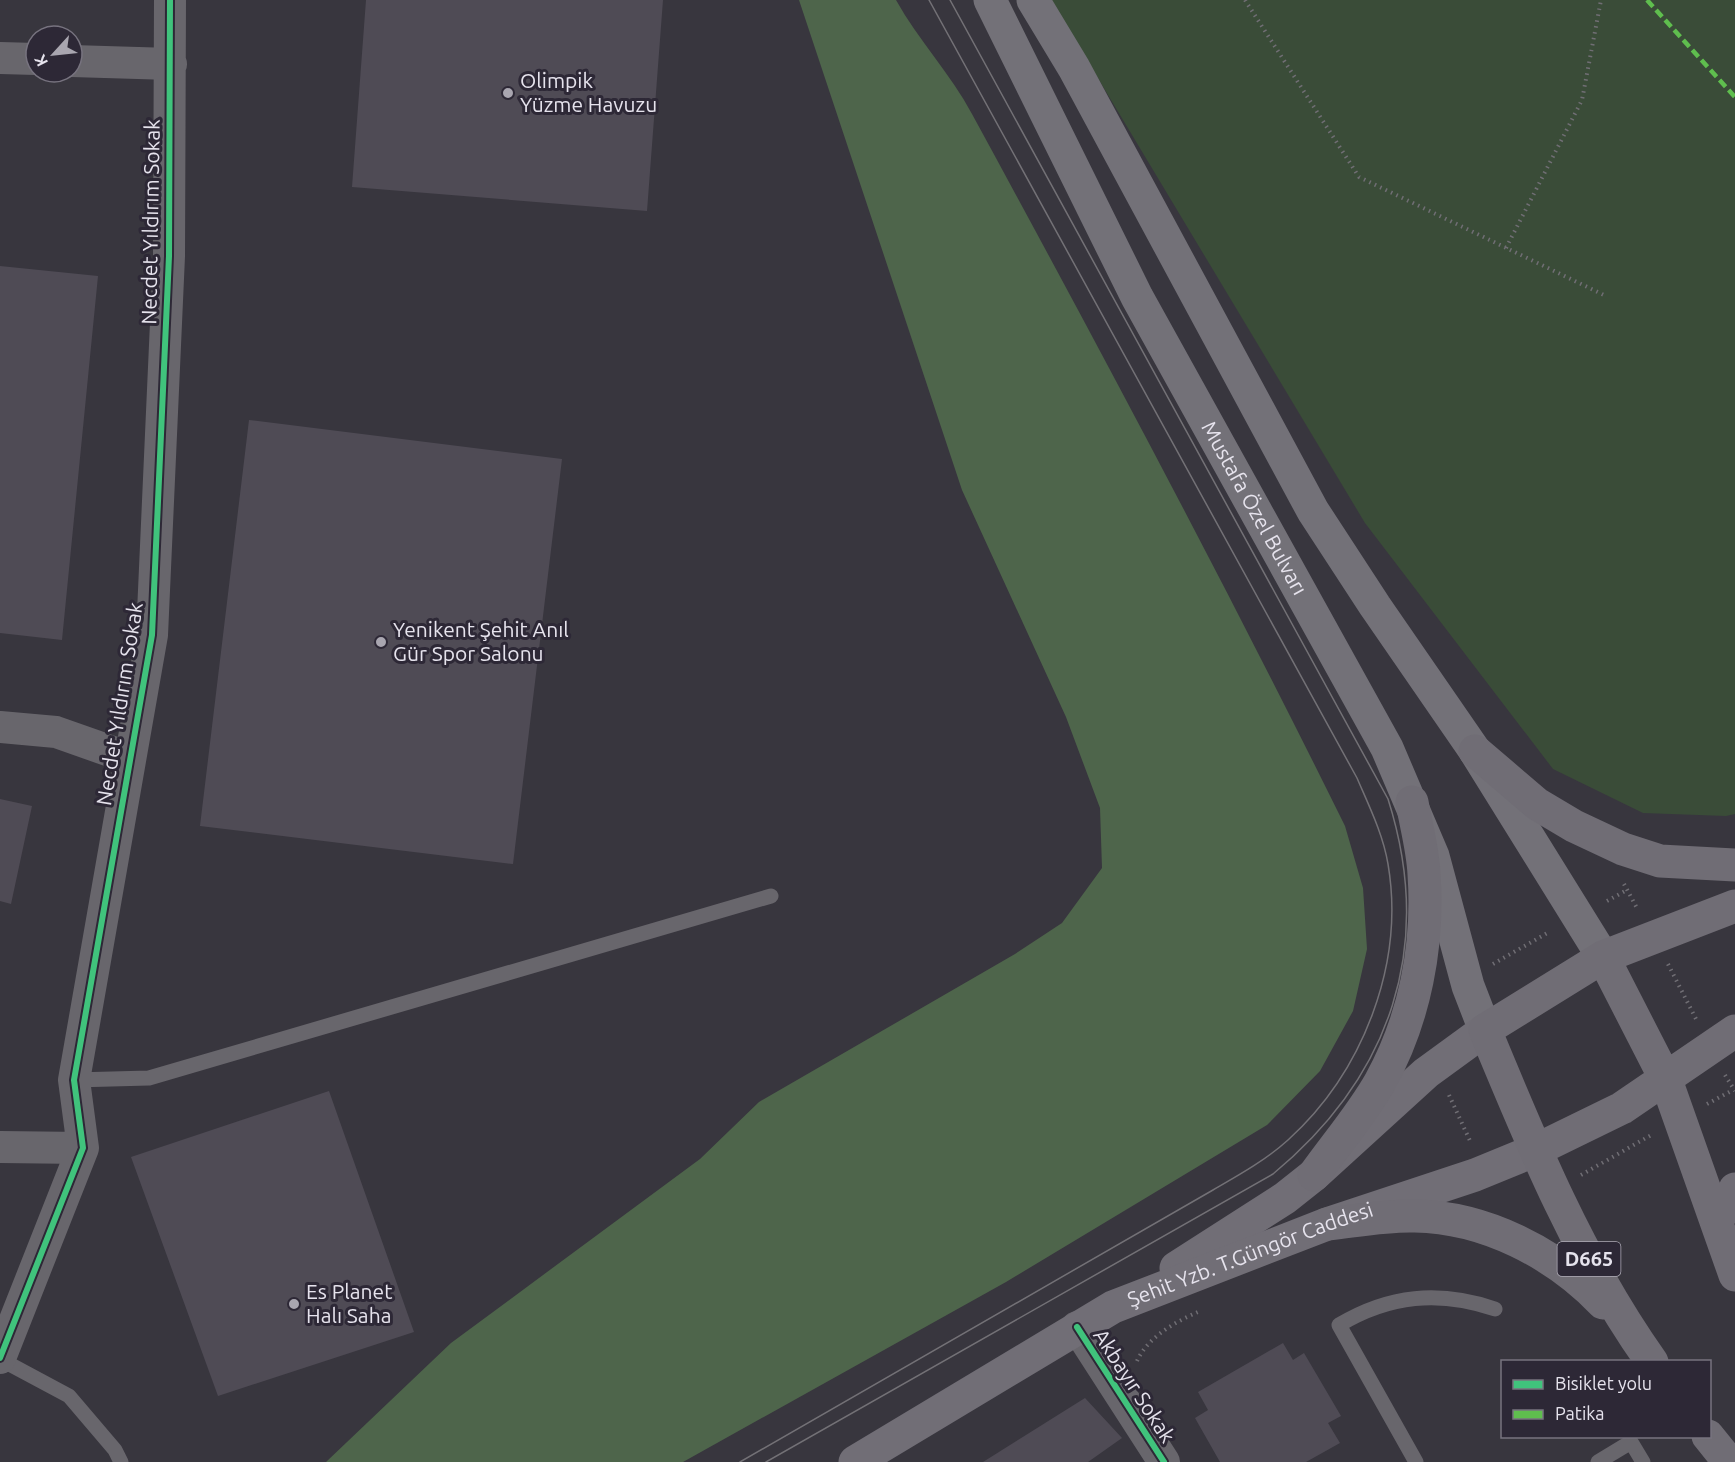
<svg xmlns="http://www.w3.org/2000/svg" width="1735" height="1462" font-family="Ubuntu,sans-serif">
	<rect width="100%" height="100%" fill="#38363e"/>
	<path fill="#3a4c38" d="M1051 0H1735V814L1726 816 1643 813 1553 769 1365 523Z"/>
	<path fill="#4e654b" d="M799 0H896C918 40 951 74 972 114 1100 349 1226 585 1345 826L1363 888 1367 949 1353 1011 1320 1071 1267 1125 1006 1282 683 1462H326L451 1343 700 1159 759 1102 1015 954 1062 923 1102 868 1100 808 1066 717 962 490Z"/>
	<path fill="#4f4b55" d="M366 0H663L647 211 352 187Z
		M0 266 98 276 62 640 0 633Z
		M249 420 562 459 513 864 200 826Z
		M0 799 32 806 11 904 0 901Z
		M329 1091 414 1332 218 1396 131 1157Z
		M1283 1343 1293 1360 1304 1353 1341 1416 1328 1423 1340 1443 1306 1462H1220L1195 1418 1208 1410 1198 1392Z
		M1085 1398 1122 1438 1088 1462H983Z"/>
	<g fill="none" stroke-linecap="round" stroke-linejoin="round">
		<path stroke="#706e74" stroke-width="4" stroke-dasharray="1.5 4.5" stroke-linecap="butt" d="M1245 0 1359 177 1606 296
			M1506 248 1582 100 1601 0
			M1624 884 1638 910
			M1607 901 1627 890
			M1493 964 1549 932
			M1668 964 1696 1019
			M1725 1075 1735 1091
			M1449 1095 1471 1143
			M1707 1104 1733 1090
			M1581 1175 1653 1134
			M1137 1361C1148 1337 1175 1322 1198 1312"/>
		<path stroke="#68666c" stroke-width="15" d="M74 1080 149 1078 771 896
			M0 1359 69 1396 115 1450 121 1462
			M1416 1462 1339 1325C1389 1295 1439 1290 1495 1309
			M1598 1462 1631 1442 1643 1462"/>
		<path stroke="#68666c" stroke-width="32" d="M0 58 36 59
			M72 61 171 64
			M0 727 56 732 130 758
			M0 1147 83 1148
			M1077 1327 1164 1462
			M0 1358 83 1148 74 1080 152 635 169 256 170 0"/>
		<g stroke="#737178" stroke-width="33">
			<path id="s1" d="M990 0 1137 297 1387 748 1433 856 1468 986 1485 1030"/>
			<path d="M1033 0 1074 68 1313 511 1375 606 1475 751 1603 957"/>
		</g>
		<g stroke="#716e76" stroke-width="33">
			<path d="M1176 1268 1285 1198 1314 1175 1426 1073 1485 1030"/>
			<path id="s2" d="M855 1462 1113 1307 1327 1224 1475 1175 1536 1150"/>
		</g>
		<path stroke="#706d75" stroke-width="33" d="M1475 751 1537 804 1574 826 1623 849 1660 861 1735 865
			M1603 957 1666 1080 1735 1275
			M1536 1150 1622 1108 1735 1031
			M1314 1175C1336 1144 1362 1114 1380 1082 1415 1019 1429 945 1424 874 1423 850 1416 825 1412 802
			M1735 1189V1207
			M1327 1224C1356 1221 1386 1215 1415 1216 1485 1217 1555 1253 1603 1303
			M1652 1362C1580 1261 1532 1144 1485 1030L1603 957 1735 906
			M1708 1436 1729 1462"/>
		<path stroke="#737176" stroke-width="1.5" d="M740 1462 1213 1190C1239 1175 1266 1160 1288 1140 1363 1072 1405 964 1388 864 1383 834 1369 806 1357 778L929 0
			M766 1462 1273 1174C1391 1076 1435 947 1388 799L950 0"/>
		<path stroke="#5fbe4e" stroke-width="4.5" stroke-dasharray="9 4.5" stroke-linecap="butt" d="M1647 0 1735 97"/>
		<defs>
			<path id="cycleway" d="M1077 1327 1164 1462
				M0 1358 83 1148 74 1080 152 635 169 256 170 0"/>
		</defs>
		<use href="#cycleway" stroke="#2d2836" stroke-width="10"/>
		<use href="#cycleway" stroke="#40c37c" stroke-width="6"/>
	</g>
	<g fill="#a9a6b0" stroke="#2d2836" stroke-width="2">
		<circle cx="508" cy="93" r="6"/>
		<circle cx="381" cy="642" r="6"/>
		<circle cx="294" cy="1304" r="6"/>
	</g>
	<g text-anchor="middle" stroke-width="6" stroke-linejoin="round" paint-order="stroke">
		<rect fill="#2d2836" stroke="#aeabb6" stroke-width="1.5" x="1557.5" y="1242" width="63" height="34" rx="4.5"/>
		<g font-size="20" font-weight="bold" fill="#e6e3ed">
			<text x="1589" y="1266">D665</text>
		</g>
		<g font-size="21" fill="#e6e3ed" stroke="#2d2836" text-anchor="start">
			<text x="520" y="88">Olimpik<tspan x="520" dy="24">Yüzme Havuzu</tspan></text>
			<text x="393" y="637">Yenikent Şehit Anıl<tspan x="393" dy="24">Gür Spor Salonu</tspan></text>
			<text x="306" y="1299">Es Planet<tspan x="306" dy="24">Halı Saha</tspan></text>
		</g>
		<g font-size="21" fill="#e6e3ed" stroke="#2d2836">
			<text transform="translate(151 222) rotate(-89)" y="7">Necdet Yıldırım Sokak</text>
			<text dy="7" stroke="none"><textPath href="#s1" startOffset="573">Mustafa Özel Bulvarı</textPath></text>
			<text transform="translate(120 704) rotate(-81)" y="7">Necdet Yıldırım Sokak</text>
			<text dy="7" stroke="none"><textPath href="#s2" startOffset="448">Şehit Yzb. T.Güngör Caddesi</textPath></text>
			<text transform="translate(1134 1386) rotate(57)" y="7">Akbayır Sokak</text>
		</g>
	</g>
	<rect x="1501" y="1360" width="210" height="78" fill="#2d2836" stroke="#77737f" stroke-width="1.5"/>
	<rect x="1513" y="1380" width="30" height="9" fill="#40c37c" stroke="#77737f" stroke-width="1.5"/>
	<text x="1555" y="1390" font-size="18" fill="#e6e3ed">Bisiklet yolu</text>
	<rect x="1513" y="1410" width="30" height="9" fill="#5fbe4e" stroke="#77737f" stroke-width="1.5"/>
	<text x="1555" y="1420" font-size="18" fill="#e6e3ed">Patika</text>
	<g transform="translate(54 54) rotate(243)"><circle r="28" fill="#2d2836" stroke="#77737f" stroke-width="1.5"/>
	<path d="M0-4.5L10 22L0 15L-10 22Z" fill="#a9a6b0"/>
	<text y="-9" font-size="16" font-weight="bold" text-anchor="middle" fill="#e6e3ed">K</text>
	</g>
</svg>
